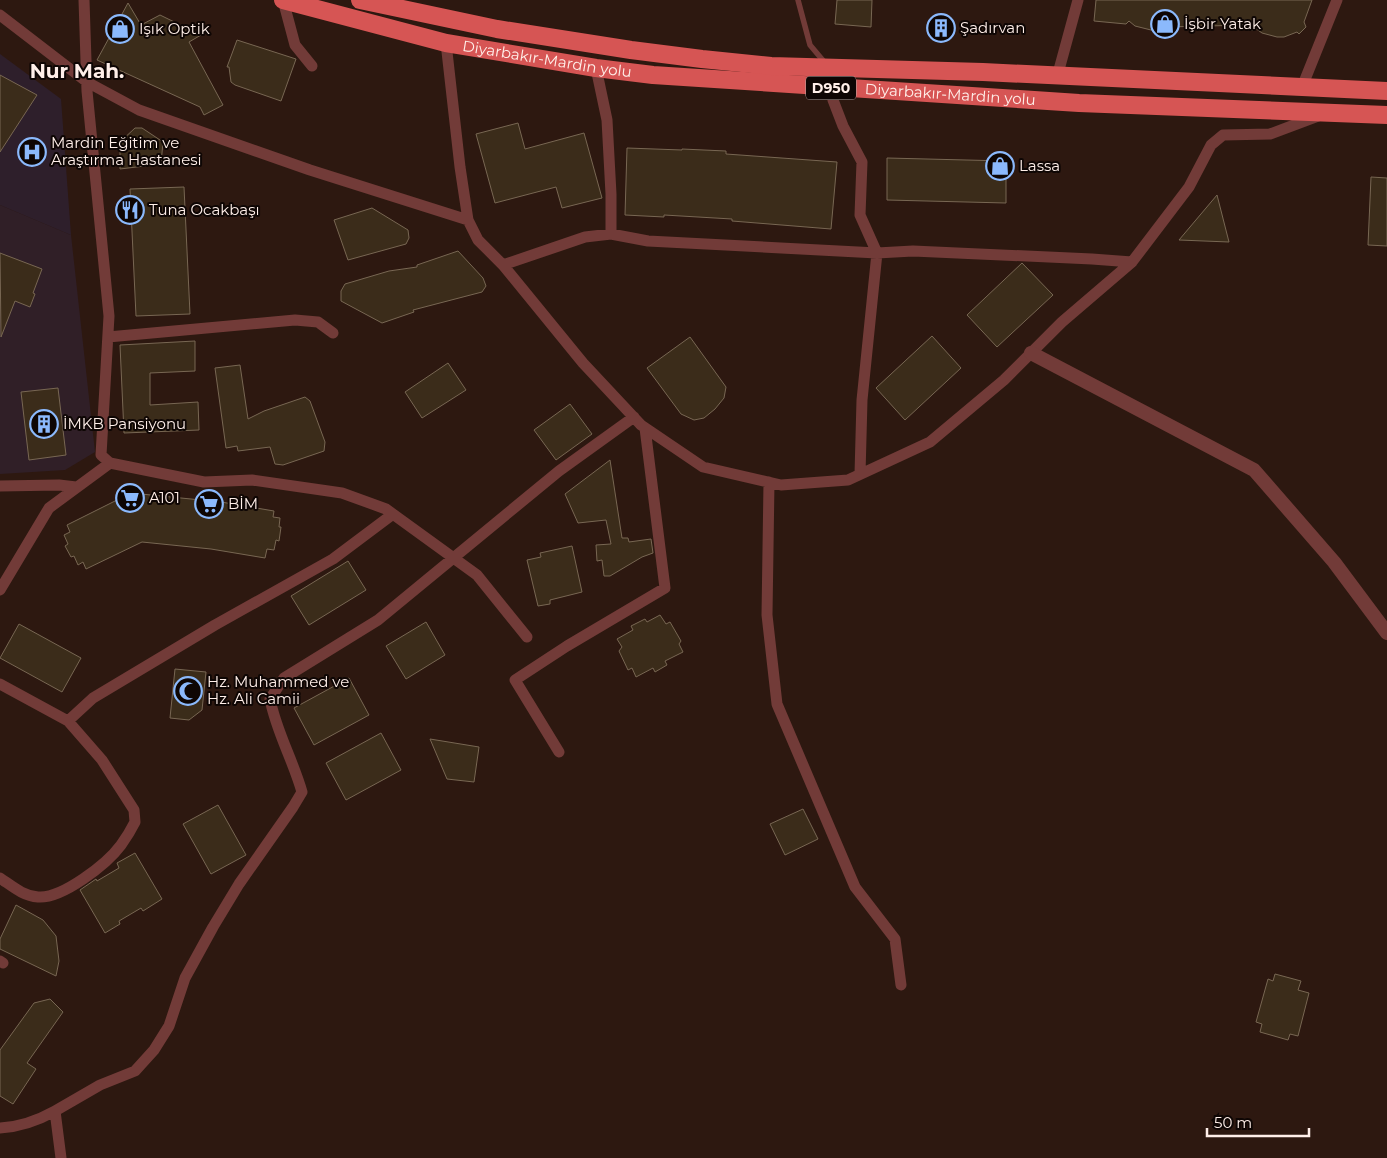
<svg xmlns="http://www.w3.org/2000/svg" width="1387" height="1158" font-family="Montserrat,sans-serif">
	<rect width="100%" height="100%" fill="#2d1810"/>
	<path fill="#301f27" d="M0 205 71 235 95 452 65 470 0 474Z"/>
	<path fill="#2e1f2b" d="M0 54 61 99 71 235 0 205Z"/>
	<path fill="#3b2c1a" stroke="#786753" d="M837 0H872L871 27 835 24Z
		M1096 0H1312L1304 22 1306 27 1299 34 1297 32 1284 37H1277L1262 33 1255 28 1252 31 1248 25 1166 27 1158 30H1151L1135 26 1129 21 1126 24 1094 21Z
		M128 3 141 25 160 15 201 35 189 42 223 105 204 115 200 107 97 60Z
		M933 27a8 8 0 1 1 16 0a8 8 0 1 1-16 0Z
		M237 40 296 59 281 101 235 85 231 82 229 67H227Z
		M0 75 37 95 0 152Z
		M518 123 525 149 584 133 602 198 562 208 556 187 495 203 476 134Z
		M135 128H142L163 142 161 164 120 169V142Z
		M627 148 682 150V149L726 151V154L837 162 831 229 732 221V219L664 215V217L625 215Z
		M887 158 1006 161V203L887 200Z
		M1371 177 1387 178V246L1368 245Z
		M184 187 190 314 136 316 130 189Z
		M1217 195 1229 242 1179 240Z
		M372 208 408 230 409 238 406 244 348 260 334 220Z
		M458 251 483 278 486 286 482 292 413 310 414 312 382 323 341 301V291L345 284 389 271 417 267V265Z
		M0 253 42 269 33 293 35 294 30 307 15 301 1 337Z
		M1022 263 1053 295 997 347 967 315Z
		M932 336 961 368 905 420 876 388Z
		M690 337 726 387 724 398 715 409 704 418 694 420 681 414 647 368Z
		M195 341V371L150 373V405L198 402 199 430 124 433 120 345Z
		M448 363 466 390 422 418 405 392Z
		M240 365 248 419 264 411 305 397 310 401 325 442 324 451 283 465 275 464 270 447 238 451 237 446 226 448 215 368Z
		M58 388 66 455 29 460 21 392Z
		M570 404 592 434 556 460 534 430Z
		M610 460 622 538H628L629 542 651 539 653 553 642 557 610 576H604L602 560 597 561 596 545 611 544 606 520 578 523 565 494Z
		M131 493 221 502 274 511 273 517 280 518 279 527H281L279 541 276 540 274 550 267 549 265 558 211 549 142 542 86 569 83 562 78 565 74 556 71 557 65 546 68 544 64 535 70 532 67 525Z
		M572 546 582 592 550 600V604L538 606 527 560 541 557 540 553Z
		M348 561 366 590 309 625 291 596Z
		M660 615 666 624 670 622 681 641 679 644 683 652 665 661 667 665 655 672 653 668 636 677 632 668 628 670 619 651 622 647 617 639 633 630 631 626 645 619 647 622Z
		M426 622 445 655 406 679 386 646Z
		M19 624 81 658 62 692 0 658Z
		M175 669 206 672 202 710 189 720 170 718Z
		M349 678 369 715 314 745 294 708Z
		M381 733 401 770 346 800 326 763Z
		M430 739 479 747 474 782 447 779Z
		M218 805 246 855 211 874 183 824Z
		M803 809 818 839 785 855 770 824Z
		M135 853 162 899 143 911 141 908 119 921 120 924 105 933 80 890 96 879 97 881 119 868 117 863Z
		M16 905 43 920 56 936 59 961 56 976 0 949V939Z
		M1275 974 1301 981 1298 990 1309 993 1298 1036 1290 1034 1288 1040 1260 1032 1262 1024 1256 1022 1268 979 1273 981Z
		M50 999 63 1012 27 1063 36 1069 13 1104 0 1096V1050L34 1003Z"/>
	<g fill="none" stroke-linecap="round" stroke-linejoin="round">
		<path stroke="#723b38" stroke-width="5.5" d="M798 0 810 45 826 64"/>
		<path stroke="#723b38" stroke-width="11" d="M84 0 87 91 109 316 101 455 110 463 204 482 252 480 342 493 386 509 477 575 527 637
			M283 0 295 45 312 66
			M0 15 87 82 139 110 310 170 468 220
			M446 43 460 167 468 220 478 240 503 265 583 363 641 425 703 467 781 485 848 480 930 442 1004 380 1062 322 1132 262 1189 187 1211 145 1223 135 1270 134 1318 116
			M596 68 607 120 611 194V234
			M1057 77 1078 0
			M1302 87 1337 0
			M831 88 833 100 843 126 862 162 860 215 877 253 862 400 860 474
			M503 265 585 237 611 234 648 241 877 253 913 251 1092 259 1132 262
			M108 337 295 320 318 322 333 333
			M769 482 767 615 777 704 855 887 895 939 901 985
			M0 486 59 485 76 487
			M0 590 49 508 110 463
			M0 684 68 721 102 760 134 810 135 822C131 830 126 838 121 845 107 864 62 899 38 897 23 896 12 886 0 878
			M68 721 93 698 215 625 333 559 393 514
			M559 752 515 680 567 646 665 588 645 428
			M0 961 3 963
			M0 1128C20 1127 37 1121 55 1111
			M61 1158 55 1111 100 1085 135 1071 154 1050 169 1026 185 978 213 927 239 884 293 807 302 792C293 760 276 731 270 699L284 678 378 620 559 471 634 417"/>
		<path stroke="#723b38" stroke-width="14" d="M1031 353 1254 470 1334 562 1387 633"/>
		<g stroke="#d65554" stroke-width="18">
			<path id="s1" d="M283 0 446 43 596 68 653 75 1079 103 1387 115"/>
			<path d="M360 0 497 29 631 50 702 59 771 66 983 72 1387 91"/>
		</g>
	</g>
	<defs>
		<symbol id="shop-ring" viewBox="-11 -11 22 22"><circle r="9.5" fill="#0e0604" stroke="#8bb9fc" stroke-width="1.5"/><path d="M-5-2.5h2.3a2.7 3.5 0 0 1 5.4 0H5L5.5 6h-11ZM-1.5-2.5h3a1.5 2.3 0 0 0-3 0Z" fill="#8bb9fc"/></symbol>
		<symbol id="building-ring" viewBox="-11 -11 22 22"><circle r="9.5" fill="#0e0604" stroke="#8bb9fc" stroke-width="1.5"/><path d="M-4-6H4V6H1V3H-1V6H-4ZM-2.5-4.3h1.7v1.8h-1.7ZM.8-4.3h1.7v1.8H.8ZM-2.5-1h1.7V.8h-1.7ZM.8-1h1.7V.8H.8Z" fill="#8bb9fc"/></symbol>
		<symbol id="hospital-ring" viewBox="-11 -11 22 22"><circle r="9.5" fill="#0e0604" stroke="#8bb9fc" stroke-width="1.5"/><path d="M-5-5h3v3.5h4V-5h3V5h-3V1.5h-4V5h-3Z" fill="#8bb9fc"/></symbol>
		<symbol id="restaurant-ring" viewBox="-11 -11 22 22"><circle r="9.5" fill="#0e0604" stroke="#8bb9fc" stroke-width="1.5"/><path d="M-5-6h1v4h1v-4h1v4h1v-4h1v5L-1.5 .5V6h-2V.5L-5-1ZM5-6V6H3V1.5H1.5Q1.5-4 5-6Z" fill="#8bb9fc"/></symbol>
		<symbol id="supermarket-ring" viewBox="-11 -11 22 22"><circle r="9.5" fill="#0e0604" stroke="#8bb9fc" stroke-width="1.5"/><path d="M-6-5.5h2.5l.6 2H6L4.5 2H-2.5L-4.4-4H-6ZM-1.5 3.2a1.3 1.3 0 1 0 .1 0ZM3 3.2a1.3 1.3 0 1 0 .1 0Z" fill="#8bb9fc"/></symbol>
		<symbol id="mosque-ring" viewBox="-11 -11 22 22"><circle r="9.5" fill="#0e0604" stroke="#8bb9fc" stroke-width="1.5"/><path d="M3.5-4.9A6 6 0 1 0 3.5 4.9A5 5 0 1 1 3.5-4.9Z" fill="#8bb9fc"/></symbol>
	</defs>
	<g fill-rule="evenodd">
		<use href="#shop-ring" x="1149" y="8" width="32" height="32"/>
		<use href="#building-ring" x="925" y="12" width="32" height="32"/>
		<use href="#shop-ring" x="104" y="13" width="32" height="32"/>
		<use href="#hospital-ring" x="16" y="136" width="32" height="32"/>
		<use href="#shop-ring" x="984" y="150" width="32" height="32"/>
		<use href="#restaurant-ring" x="114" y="194" width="32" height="32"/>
		<use href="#building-ring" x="28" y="408" width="32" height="32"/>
		<use href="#supermarket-ring" x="114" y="482" width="32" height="32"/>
		<use href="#supermarket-ring" x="193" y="488" width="32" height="32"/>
		<use href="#mosque-ring" x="172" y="675" width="32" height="32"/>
	</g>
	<g text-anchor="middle" stroke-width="4" stroke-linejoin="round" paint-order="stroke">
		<rect fill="#0e0604" stroke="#b7a9a4" stroke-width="1" x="806" y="76.5" width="50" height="23" rx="4"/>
		<g font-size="14" font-weight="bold" fill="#ffefe9">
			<text x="831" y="93">D950</text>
		</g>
		<g font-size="15" fill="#ffefe9" stroke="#0e0604" text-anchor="start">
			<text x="1184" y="29">İşbir Yatak</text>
			<text x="960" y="33">Şadırvan</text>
			<text x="139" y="34">Işık Optik</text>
			<text x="51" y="148">Mardin Eğitim ve<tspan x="51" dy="17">Araştırma Hastanesi</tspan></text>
			<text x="1019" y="171">Lassa</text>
			<text x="149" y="215">Tuna Ocakbaşı</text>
			<text x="63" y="429">İMKB Pansiyonu</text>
			<text x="149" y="503">A101</text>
			<text x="228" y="509">BİM</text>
			<text x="207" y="687">Hz. Muhammed ve<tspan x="207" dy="17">Hz. Ali Camii</tspan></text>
		</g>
		<g font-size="15" fill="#ffefe9" stroke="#0e0604">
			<text dy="5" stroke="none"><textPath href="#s1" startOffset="271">Diyarbakır-Mardin yolu</textPath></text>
			<text dy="5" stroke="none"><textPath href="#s1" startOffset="676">Diyarbakır-Mardin yolu</textPath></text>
		</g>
		<g font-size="20" font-weight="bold" fill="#ffefe9" stroke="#0e0604">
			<text x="77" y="78">Nur Mah.</text>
		</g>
	</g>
	<path d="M1207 1128v8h102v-8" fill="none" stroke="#ffefe9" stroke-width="2.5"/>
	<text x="1214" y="1128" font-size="15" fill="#ffefe9" stroke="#0e0604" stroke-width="4" paint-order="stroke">50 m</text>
</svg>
